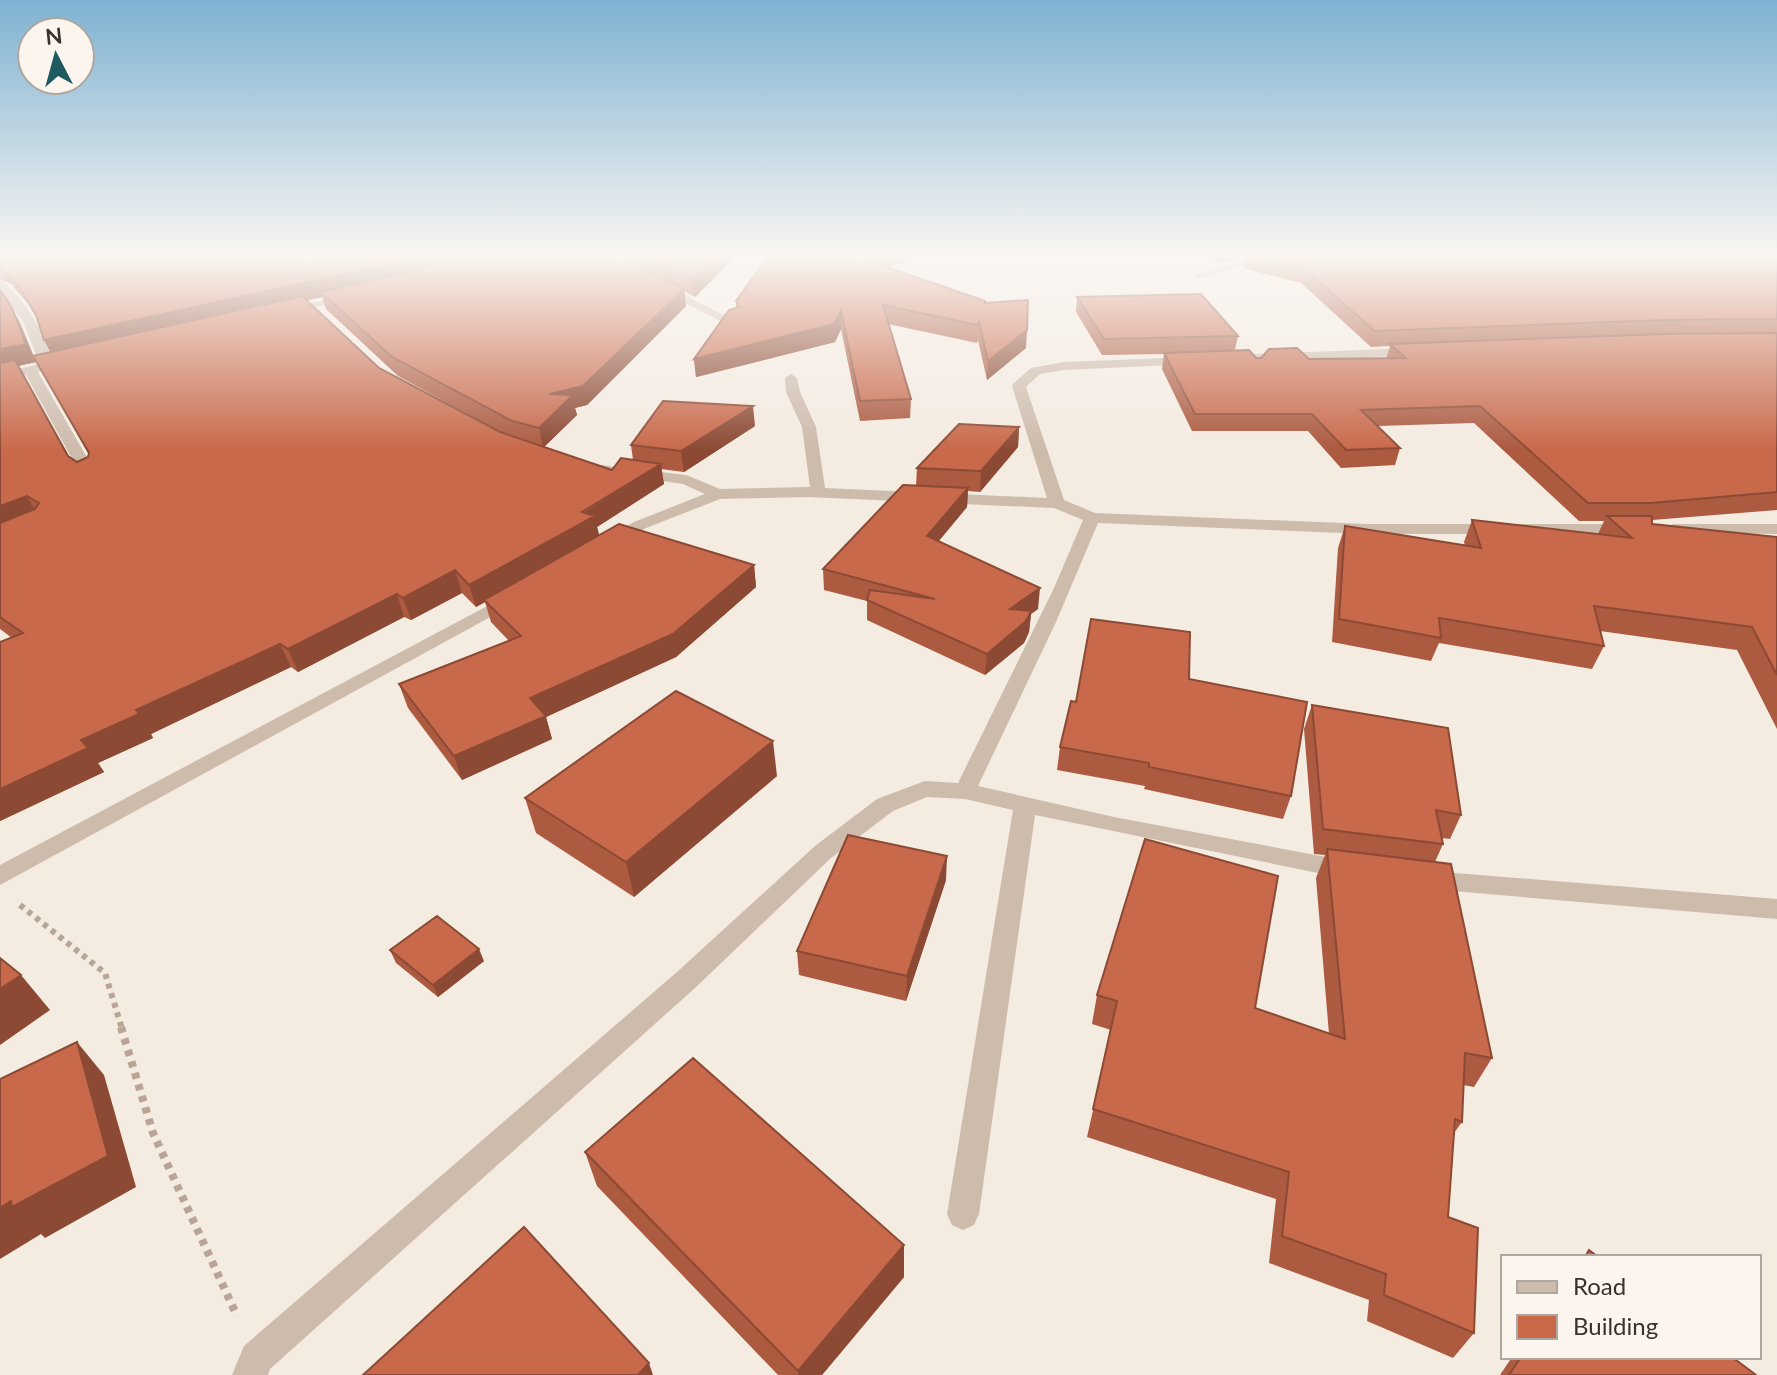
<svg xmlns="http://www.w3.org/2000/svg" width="1777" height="1375" font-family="Lato,sans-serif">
	<rect width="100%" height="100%" fill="#f4ebe1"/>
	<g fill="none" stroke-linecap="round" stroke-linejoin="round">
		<path stroke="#b9a596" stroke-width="6" stroke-dasharray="5 5" stroke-linecap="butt" d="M20 905 105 973 122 1029"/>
		<path stroke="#b9a596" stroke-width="8" stroke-dasharray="6 6" stroke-linecap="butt" d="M121 1027 153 1133 237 1316"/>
		<path fill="#cdbbac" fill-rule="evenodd" d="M0 280C21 291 55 347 51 370L41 367 23 322 0 290Z"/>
		<path fill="#cdbbac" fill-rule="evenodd" d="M1252 257H1268L1203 278 1194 276Z
			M659 286H667L739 323 729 325 659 290Z
			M351 293 357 296 355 298 285 314 279 311Z
			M1413 348 1419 352 1417 355 1229 363 1223 359 1229 355Z
			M1189 357 1193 358V364L1064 370 1040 374 1026 387 1064 500 1095 513 1367 524H1625L1633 529 1625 534H1367L1098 523 1056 622 978 786 1114 817 1347 861 1356 863 1359 870 1356 877 1347 879 1035 815 979 1214 974 1225 963 1230 952 1225 947 1214 1013 810 965 799 927 797 893 811 831 858 695 988 270 1369 268 1375H232L244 1346 677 972 815 846 877 799 925 781 958 783 1054 588 1083 520 1054 508 808 497 720 499 646 528 611 547 603 542 605 538 634 522 705 494 683 484 581 469 574 465 576 462 686 475 720 489 810 487 802 427 786 392 785 378 791 374 797 378 800 392 816 427 825 488 1047 498 1012 386 1014 383 1031 368 1064 362Z
			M66 358 70 359V365L38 372 97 475 89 480 81 475 26 375 0 381V373Z
			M1673 524H1777V534L1667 532 1665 529Z
			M510 594 519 599 516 603 0 885V865Z
			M1430 871 1777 899V919L1430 889 1421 887 1418 880 1421 873Z"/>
	</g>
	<path fill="#ac5a40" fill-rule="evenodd" d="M0 257H735L695 297 684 291 686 306 587 405 575 408 577 415 544 447 612 470 633 460 631 445 755 426 684 472 661 469 664 484 597 527 599 535 754 565 756 587 676 657 546 717 552 739 462 780 408 708 399 684 509 641 491 622 485 602 476 607 462 593 411 620 404 617 298 672 291 667 151 734 153 738 98 763 104 772 0 821V642L12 638 0 629V290L20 323 33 355 50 352 38 321 29 305 11 284 0 279ZM322 297 326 309 398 376 504 434 379 368 307 300ZM33 356 89 454 88 457 77 462 68 456 18 366 36 362Z
		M1197 257H1242L1223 263Z
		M1245 257H1777V510L1652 520V524L1777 537V729L1737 650 1600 631 1604 646 1592 669 1439 643 1431 661 1332 642 1338 548 1345 526 1465 546 1464 542 1472 520 1598 534 1604 521H1579L1474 423 1378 426 1400 448 1395 465 1341 468 1308 431H1192L1162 369 1164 354 1102 355 1076 312 1077 297 1238 336 1235 350 1256 358 1386 359 1390 346 1371 347 1301 283 1243 268Z
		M888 267 985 303 1026 348 987 380 978 340 977 343 888 324 911 399 910 418 860 421 841 329 835 342 696 377 694 359 736 308V301Z
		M1019 427 1018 447 980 492 968 491 967 507 939 541 1038 609 1031 614 1029 632 1024 643 985 675 867 620V601L824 590 823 569 916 486 917 468Z
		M1189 679 1291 796 1283 819 1144 789 1145 786 1057 770 1060 747 1076 702Z
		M1312 705 1461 815 1450 839 1442 838 1443 844 1435 862 1492 1058 1474 1087 1463 1085 1462 1122 1454 1133 1448 1217 1474 1333 1453 1358 1367 1321 1369 1300 1269 1263 1276 1199 1087 1137 1111 1030 1092 1024 1097 995 1255 1008 1329 1034 1316 878 1325 855 1314 854 1304 729Z
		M777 776 634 897 536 833 525 798Z
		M946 880 906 1001 799 975 797 951Z
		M390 950 484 961 438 997 396 963Z
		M585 1152 904 1277 822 1375H778L597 1186Z
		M1512 1357H1732L1756 1375H1500Z"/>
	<path fill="#8c4a34" d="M422 257H497L321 292 322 297 53 358 44 340Z
		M717 257H735L695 297 693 280Z
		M871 257H917L864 276V259Z
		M1224 257H1242L1223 263Z
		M684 289 686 306 587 405 575 408 577 415 543 448 539 428 550 394Z
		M11 306 20 323 36 362 0 370V349Z
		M841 311V329L835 342 696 377 694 359Z
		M1027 330 1026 348 987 380 988 361Z
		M753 406 755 426 684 472 681 451Z
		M1019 427 1018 447 980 492 981 471Z
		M661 464 664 484 597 527 600 538 484 600 485 602 476 607 469 585Z
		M968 488 967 507 926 556 927 536Z
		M27 496 39 517 0 533V506Z
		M754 565 756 587 676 657 546 717 552 739 462 780 454 756 530 698Z
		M455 570 462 593 411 620 403 598Z
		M1040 588 1038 609 1031 614 1029 632 1024 643 985 675 987 654 1010 609Z
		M397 594 404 617 298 672 288 649Z
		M280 644 291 667 151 734 153 738 98 763 104 772 0 821V789L81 740 136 710Z
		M773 741 777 776 634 897 626 862Z
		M947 856 946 880 906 1001 907 976Z
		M479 949 484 961 438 997 433 985Z
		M21 975 50 1010 0 1045V989Z
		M77 1042 104 1075 136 1187 45 1238 41 1234 0 1259V1208L11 1201Z
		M904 1245V1277L822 1375H798V1371Z
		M649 1363 653 1375H638Z"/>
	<path fill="#c8694b" stroke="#8c4a34" stroke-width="2" d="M0 257H288L295 261 306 259 307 257H422L44 340 36 315 20 288 0 267Z
		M471 257H620L684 289 583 386 550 394 573 395 539 428 512 421 392 357 321 292Z
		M647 257H717L693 280Z
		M768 257H871L864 259 985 301V303L1028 300 1027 330 988 361 979 322 978 325 883 305 911 399 860 401 841 311 834 324 694 359 729 310 740 307 736 301Z
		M1256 257H1777V319L1664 320 1375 331 1304 269Z
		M0 290 11 306 26 344 0 349Z
		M1201 294 1238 336 1104 339 1077 297Z
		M302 296 379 368 500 432 612 470 621 458 661 464 582 512 595 516 469 585 455 570 403 598 397 594 288 649 280 644 136 710 139 714 81 740 88 748 0 789V642L23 633 0 617V523L35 509 39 503 27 496 0 506V363L15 360 68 456 77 462 88 457 89 453 33 356Z
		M1777 333V492L1651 503H1588L1480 406 1361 410 1400 448 1346 450 1312 414H1195L1164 353 1249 350 1256 358H1261L1269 349 1297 348 1309 359 1406 358 1390 344 1664 334Z
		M663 401 753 406 681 451 631 445Z
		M959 424 1019 427 981 471 917 468Z
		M903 485 968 488 927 536 1040 588 1010 609 1031 611 1026 621 987 654 867 600 870 590 935 599 823 569Z
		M1607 516H1652V524L1777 537V675L1752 627 1594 606 1604 646 1439 618 1441 638 1339 619 1345 526 1481 548 1472 520 1632 538Z
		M619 524 754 565 673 634 530 698 546 716 454 756 399 684 521 636 484 600Z
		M1091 619 1190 632 1189 679 1307 702 1291 796 1149 767V763L1060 747 1071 701 1076 702Z
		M676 691 773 741 626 862 525 798Z
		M1312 705 1448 728 1461 815 1436 810 1443 844 1323 829Z
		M848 835 947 856 907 976 797 951Z
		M1145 839 1278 876 1255 1008 1345 1039 1327 849 1451 864 1492 1058 1465 1053 1462 1122 1455 1119 1448 1217 1478 1228 1474 1333 1384 1295 1386 1274 1282 1236 1289 1172 1093 1109 1117 1001 1097 995Z
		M437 916 479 949 433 985 390 950Z
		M0 958 21 975 0 989Z
		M77 1042 108 1156 12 1207 11 1201 0 1208V1079Z
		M693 1058 904 1245 798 1371 585 1152Z
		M524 1227 649 1363 638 1375H363Z
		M1589 1250 1598 1257H1585Z
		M1521 1357H1732L1756 1375H1509Z"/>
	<linearGradient id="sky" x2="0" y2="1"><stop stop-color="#7eb2d2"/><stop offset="0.57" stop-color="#faf6f2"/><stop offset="1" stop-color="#faf6f2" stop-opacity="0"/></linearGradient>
	<rect width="1777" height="450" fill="url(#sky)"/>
	<rect x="1501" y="1255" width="260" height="104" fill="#fbf5ee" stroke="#aea6a0" stroke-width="2"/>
	<rect x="1517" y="1281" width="40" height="12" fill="#cdbbac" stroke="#aea6a0" stroke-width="2"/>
	<text x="1573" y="1295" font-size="24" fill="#3b302b">Road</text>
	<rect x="1517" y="1315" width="40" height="24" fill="#c8694b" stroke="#aea6a0" stroke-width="2"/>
	<text x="1573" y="1335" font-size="24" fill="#3b302b">Building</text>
	<g transform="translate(56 56) rotate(354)"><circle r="38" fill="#fbf5ee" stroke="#aea6a0" stroke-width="2"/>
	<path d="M0-6L14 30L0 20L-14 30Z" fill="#1f5a5e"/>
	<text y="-12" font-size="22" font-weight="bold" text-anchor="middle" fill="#3b302b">N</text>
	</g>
</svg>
